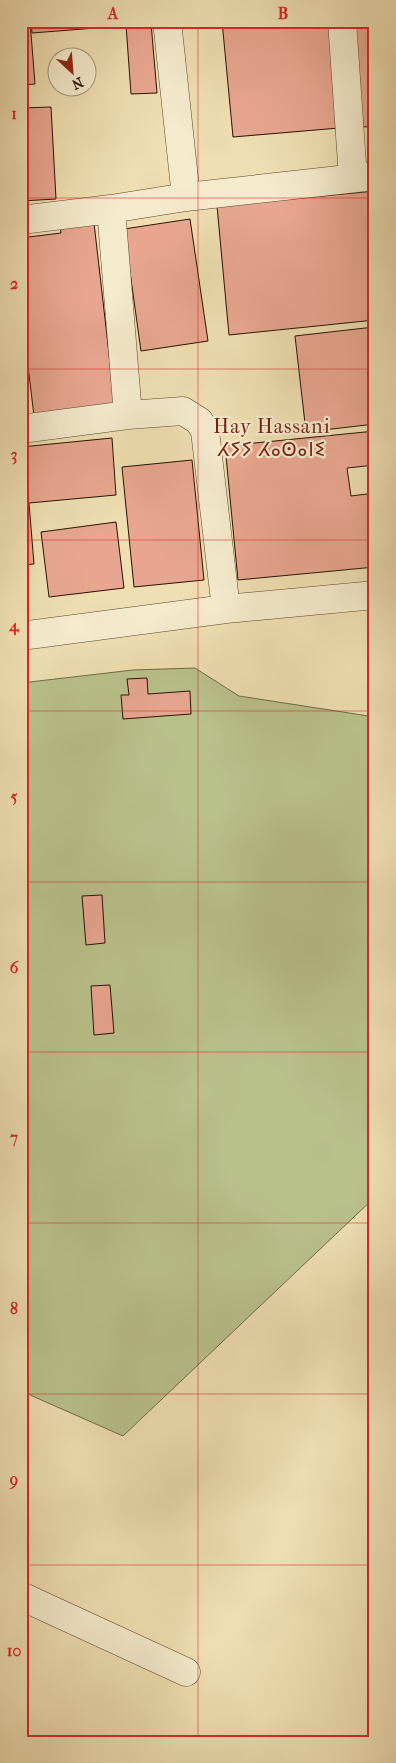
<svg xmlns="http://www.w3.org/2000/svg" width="396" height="1763" font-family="'IM FELL French Canon','Noto Sans Tifinagh',serif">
	<rect width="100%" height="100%" fill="#eedeb1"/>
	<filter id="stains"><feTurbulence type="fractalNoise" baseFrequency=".004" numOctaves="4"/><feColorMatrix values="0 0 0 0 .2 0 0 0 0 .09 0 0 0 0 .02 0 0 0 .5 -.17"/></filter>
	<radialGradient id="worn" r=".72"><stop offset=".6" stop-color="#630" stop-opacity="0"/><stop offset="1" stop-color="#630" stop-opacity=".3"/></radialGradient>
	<path fill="#b9c18b" stroke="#706a46" d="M195 668 239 696 375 717V1197L123 1436 21 1391V683L133 670Z"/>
	<path fill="#e8a690" stroke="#281202" d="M21 21H30L35 84 21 85Z
		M31 21H122V26L32 33Z
		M222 21H329L339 128 233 137Z
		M353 21H375V126L363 127Z
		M151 23 157 93 131 94 126 25Z
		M51 107 56 199 21 201V108Z
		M375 191V320L229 335 217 206Z
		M190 219 208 341 141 351 124 229Z
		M94 223 115 406 34 416 21 308V238L61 233 60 227Z
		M374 327 375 424 306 432 295 336Z
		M375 431V465L347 468 351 496 375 493V567L238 580 225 446Z
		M112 438 116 495 29 503 34 564 21 565V447Z
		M192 460 204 580 134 587 122 467Z
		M116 522 124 588 49 597 41 532Z
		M147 678 148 694 190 691 191 714 123 719 121 695H129L127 679Z
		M102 895 105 943 86 945 82 896Z
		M110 985 114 1033 94 1035 91 986Z"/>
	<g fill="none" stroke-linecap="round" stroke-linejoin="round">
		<defs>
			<path id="minor" d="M167 21 186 197
				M342 21 353 178
				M111 209 128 415
				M21 220 111 209 186 197 375 176
				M21 429 128 415 183 411 199 421 205 431 226 609
				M21 636 226 609 375 595
				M21 1596 186 1672"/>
		</defs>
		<use href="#minor" stroke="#5a452e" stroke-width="29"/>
		<use href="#minor" stroke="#f4eacc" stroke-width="28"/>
	</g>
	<path fill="none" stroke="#d62828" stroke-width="1" stroke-opacity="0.55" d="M198 21V1742M21 198H375M21 369H375M21 540H375M21 711H375M21 882H375M21 1052H375M21 1223H375M21 1394H375M21 1565H375"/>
	<g text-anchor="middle" stroke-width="4.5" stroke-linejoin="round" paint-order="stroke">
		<g font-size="20" letter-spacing="1" fill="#7a1f14" stroke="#f4eacc">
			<text x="272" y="433">Hay Hassani<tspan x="272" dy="23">ⵃⵢⵢ ⵃⴰⵙⴰⵏⵉ</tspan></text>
		</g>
	</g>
	<rect width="396" height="1763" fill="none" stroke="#eedeb1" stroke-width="55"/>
	<g transform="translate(72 72) rotate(154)"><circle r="24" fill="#f4eacc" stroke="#a2947b"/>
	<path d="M0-4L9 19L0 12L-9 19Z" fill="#8f2418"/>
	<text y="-8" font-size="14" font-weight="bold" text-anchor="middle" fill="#281202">N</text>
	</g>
	<rect x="28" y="28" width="340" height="1708" fill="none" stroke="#d62828" stroke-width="2"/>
	<g font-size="16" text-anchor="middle" font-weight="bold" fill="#d62828">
		<text x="113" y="19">A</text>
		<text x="283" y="19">B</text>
		<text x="14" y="119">1</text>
		<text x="14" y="289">2</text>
		<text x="14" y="460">3</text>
		<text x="14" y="631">4</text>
		<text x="14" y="802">5</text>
		<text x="14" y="973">6</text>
		<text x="14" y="1143">7</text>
		<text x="14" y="1314">8</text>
		<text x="14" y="1485">9</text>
		<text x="14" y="1656">10</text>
	</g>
	<rect width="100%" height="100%" filter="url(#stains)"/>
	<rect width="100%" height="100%" fill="url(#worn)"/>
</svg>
